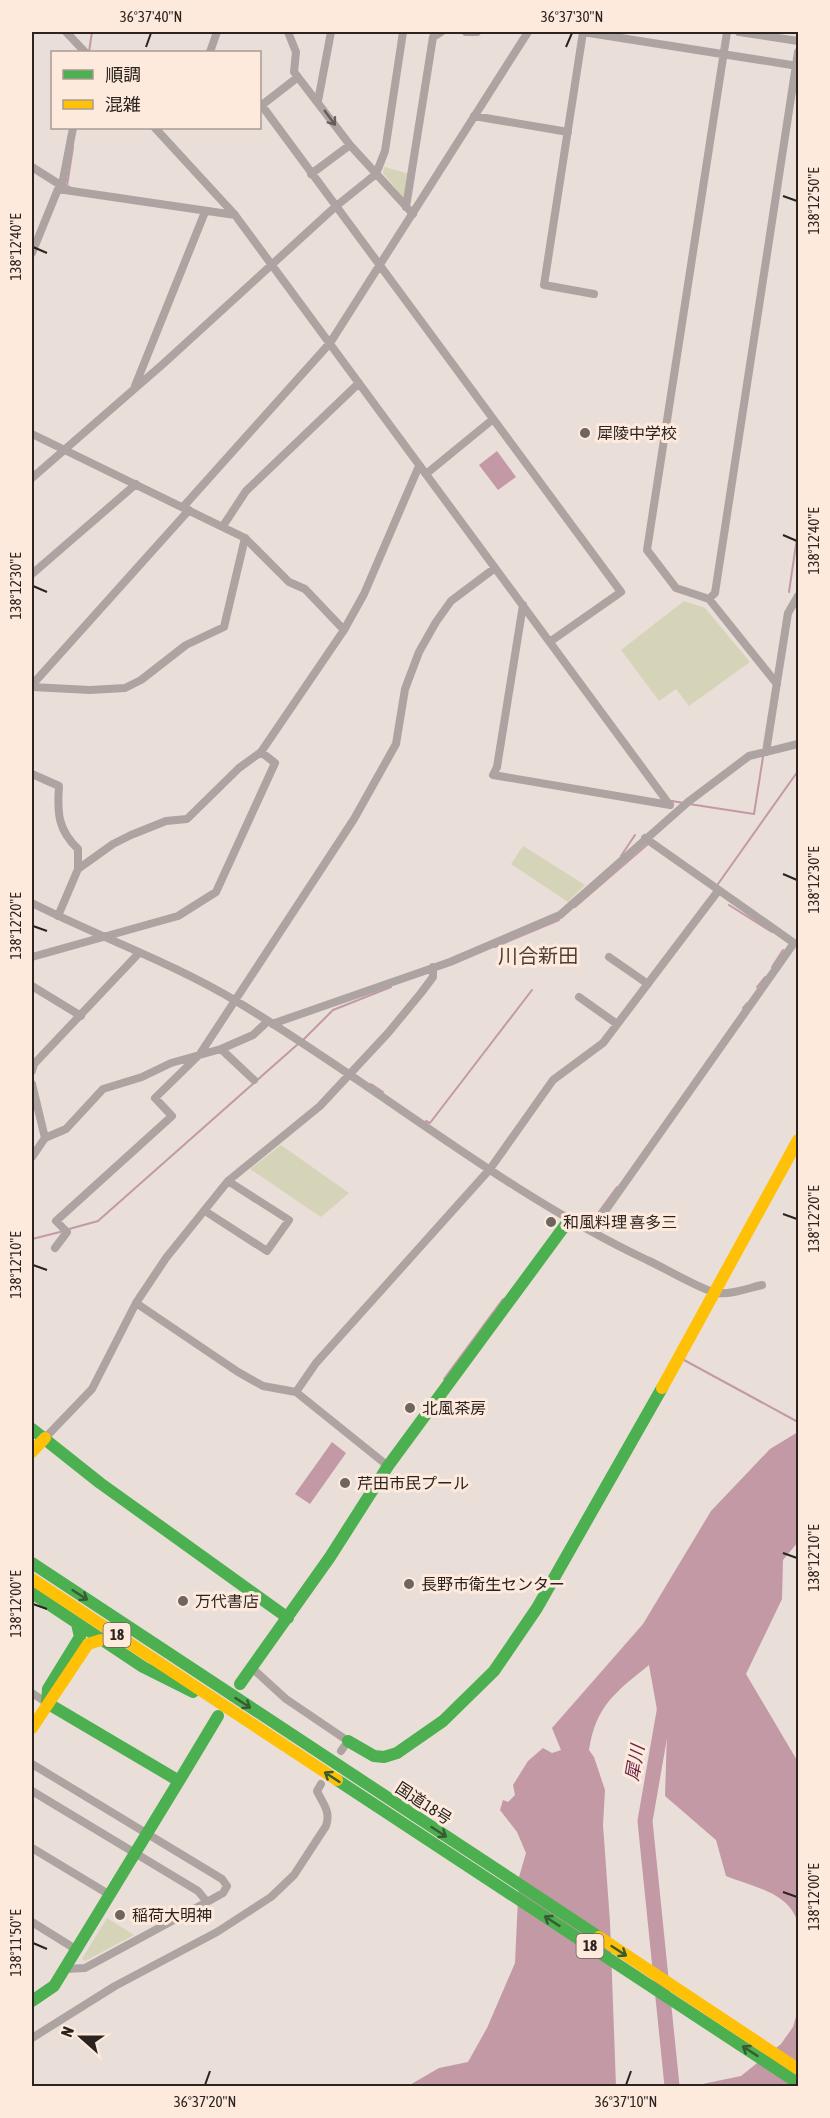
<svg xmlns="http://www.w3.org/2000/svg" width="830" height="2118" font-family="'Asap Condensed','Noto Sans JP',sans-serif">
	<rect width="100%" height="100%" fill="#e9ded8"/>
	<path fill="#d5d4b8" d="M384 167 410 174 406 196H402L383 173Z
		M684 601 705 608 750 662 689 706 676 689 659 701 621 650Z
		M523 846 585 885 568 902 511 864Z
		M281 1145 349 1193 321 1217 250 1169Z
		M107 1918 134 1935 85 1961 82 1959Z"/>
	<path fill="#c399a6" d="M497 451 516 477 498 490 479 465Z
		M798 1432V1542L783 1560 782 1599 746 1674 798 1762V1923C789 1892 753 1887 726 1876L716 1840 665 1796 667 1732 659 1721 649 1665C616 1692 596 1705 589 1750L594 1757 605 1790 603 1825 610 1922 616 2086H408L439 2068 468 2062 487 2028 515 1963 519 1877 526 1853 517 1832 500 1810 503 1800 508 1802 515 1795 513 1785 528 1761 543 1748 552 1753 561 1750 552 1728 643 1624 711 1511 770 1449Z
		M332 1442 346 1453 310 1504 295 1494Z
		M798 2010V2086H693L741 2076 781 2044 793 2027Z"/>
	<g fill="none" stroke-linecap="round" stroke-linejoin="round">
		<path stroke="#c399a6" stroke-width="2" d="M89 52 92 32
			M70 187 67 186 73 147
			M789 592 798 531
			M672 801 684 803
			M689 804 754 814 763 757
			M621 856 635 835
			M718 884 798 771
			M729 905 772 932
			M575 907 648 844
			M495 947 559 920
			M772 967 783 950
			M757 987 765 977
			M743 1008 747 1003
			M303 1040 333 1010 391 987
			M371 1084 383 1092
			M426 1121 430 1123 532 990
			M590 1224 617 1187
			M69 1229 98 1221 298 1044
			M32 1239 64 1231
			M684 1360 798 1422
			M444 1379 503 1299"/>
		<path stroke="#c399a6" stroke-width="15" d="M665 1706 645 1821 672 2086"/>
		<path stroke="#ada3a1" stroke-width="8" d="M66 32 85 52
			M288 32 296 52 294 72 350 145 413 214
			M466 32H477
			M583 32 544 285 594 294
			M583 32 798 66
			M727 32 647 550 676 588 709 599 777 684
			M739 32 798 41
			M210 52 217 32
			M318 101 331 32
			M260 103 621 592 551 641
			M262 105 298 77
			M474 116 568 132
			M155 128 235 215 669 804
			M32 167 62 186
			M311 174 350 145
			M61 190 73 128
			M406 207 433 37 441 32
			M32 253 58 189 235 215
			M135 386 205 212
			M32 434 245 538 289 582 305 589 344 630
			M426 474 492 420
			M32 478 163 364 335 207 376 174 385 151 403 32
			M183 507 330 343 528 32
			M223 526 246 491 359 383
			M32 574 136 484
			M709 599 715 593 798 52
			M523 605 497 767 493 775 670 805
			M32 685 189 510
			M32 687 90 690 125 688 141 680 186 645 224 627 245 538
			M766 752 788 613 798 596
			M32 774 59 786C57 813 58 830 78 849V869
			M32 903C99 937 171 962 236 1001 375 1084 501 1191 647 1260 665 1268 701 1290 717 1293 731 1295 749 1288 762 1285
			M58 916 78 869 113 844 131 835 166 821 187 819 239 768 261 752 344 630 364 594 419 466
			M32 957 178 916 216 892 275 763 261 752
			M609 957 648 984
			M32 986 81 1016
			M579 997 617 1024
			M272 1024 450 962 560 915 688 802 749 756 798 744
			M221 1049 254 1080
			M32 1071 34 1064 139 953
			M32 1084 45 1138
			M32 1157 45 1138 66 1129 103 1089 142 1077 171 1063 221 1049 253 1035 268 1021
			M205 1211 267 1251 289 1220 228 1181
			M591 1231 794 943 645 838
			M55 1248 67 1232 56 1221 172 1116 155 1098 200 1054 354 819 396 744 405 689 419 652 436 622 451 601 495 568
			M136 1303 238 1372 263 1386 296 1392
			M45 1438 92 1389 136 1303 166 1258 228 1181 320 1106 388 1033 421 993 433 977V967
			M388 1466 296 1392 316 1363 490 1169 553 1080 603 1043 718 891
			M253 1669 286 1699 348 1741 341 1751
			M32 1693 47 1703
			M32 1764 222 1879 227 1886 223 1893 207 1902 198 1891 32 1791
			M32 1848 110 1895
			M32 1922 77 1950
			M65 1969 85 1968 207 1902
			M32 2038 115 1986 217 1932 271 1897 294 1875 326 1826C331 1811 323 1804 317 1791L321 1784"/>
		<path stroke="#4caf50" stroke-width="12" d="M32 1429 100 1483 288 1618
			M32 1563 599 1937
			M32 1593 143 1667 193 1692
			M240 1684 330 1557 388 1466 569 1220
			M47 1703 179 1781 218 1716
			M47 1703 48 1689 80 1637 77 1624
			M348 1741 374 1756 384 1757 397 1753 443 1721 494 1671 537 1608 662 1388
			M337 1780 798 2083
			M32 2001 54 1986 179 1781"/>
		<path stroke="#ffc107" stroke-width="12" d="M662 1388 798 1140
			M32 1452 45 1438
			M32 1579 337 1780
			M32 1728 88 1644 101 1640
			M599 1937 798 2069"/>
	</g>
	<defs><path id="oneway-shaft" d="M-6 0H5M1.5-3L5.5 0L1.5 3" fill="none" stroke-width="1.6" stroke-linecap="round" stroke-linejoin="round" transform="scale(1.5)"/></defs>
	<use stroke="#665d5a" href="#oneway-shaft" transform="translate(330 118) rotate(54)"/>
	<g stroke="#385b33">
		<use href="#oneway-shaft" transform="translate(80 1595) rotate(33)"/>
		<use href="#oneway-shaft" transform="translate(243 1703) rotate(33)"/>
		<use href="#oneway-shaft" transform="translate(332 1777) rotate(-147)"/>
		<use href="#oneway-shaft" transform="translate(439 1832) rotate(33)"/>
		<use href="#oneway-shaft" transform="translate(552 1921) rotate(-147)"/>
		<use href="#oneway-shaft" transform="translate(619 1951) rotate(33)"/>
		<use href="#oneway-shaft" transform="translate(750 2051) rotate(-147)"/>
	</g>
	<path fill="none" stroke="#2b231f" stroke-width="2" d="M146 47 151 33M566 47 572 33M783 196 797 201M33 247 47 253M783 535 797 541M33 586 47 592M783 874 797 880M33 926 47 931M783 1214 797 1219M33 1265 47 1270M783 1553 797 1558M33 1604 47 1609M783 1892 797 1897M33 1943 47 1949M205 2085 210 2071M626 2085 631 2071"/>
	<g fill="#6e6460" stroke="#feeadd" stroke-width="2">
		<circle cx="585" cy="433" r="6"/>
		<circle cx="551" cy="1222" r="6"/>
		<circle cx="410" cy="1408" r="6"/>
		<circle cx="345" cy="1483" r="6"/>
		<circle cx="409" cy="1584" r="6"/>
		<circle cx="183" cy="1601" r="6"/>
		<circle cx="120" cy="1915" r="6"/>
	</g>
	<g text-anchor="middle" stroke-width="6" stroke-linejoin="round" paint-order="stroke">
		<g fill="#feeadd" stroke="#6a5f58" stroke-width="1.5">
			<rect x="103.5" y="1623" width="27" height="24" rx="4.5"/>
			<rect x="576.5" y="1934" width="27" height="24" rx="4.5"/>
		</g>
		<g font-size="15" font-weight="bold" fill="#2b231f">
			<text x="117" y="1640">18</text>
			<text x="590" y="1951">18</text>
		</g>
		<g font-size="16" fill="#2b231f" stroke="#feeadd" text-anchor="start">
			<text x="597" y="439">犀陵中学校</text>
			<text x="563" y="1228">和風料理 喜多三</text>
			<text x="422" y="1414">北風茶房</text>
			<text x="357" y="1489">芹田市民プール</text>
			<text x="421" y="1590">長野市衛生センター</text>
			<text x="195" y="1607">万代書店</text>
			<text x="132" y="1921">稲荷大明神</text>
		</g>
		<g font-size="16" fill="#2b231f" stroke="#feeadd">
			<text transform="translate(424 1803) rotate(33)" y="6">国道18号</text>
		</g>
		<g font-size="18" font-style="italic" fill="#6b2646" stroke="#feeadd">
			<text transform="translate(635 1763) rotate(-80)" y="6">犀川</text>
		</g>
		<g font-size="20" fill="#4f3f35" stroke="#feeadd">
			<text x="538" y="963">川合新田</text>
		</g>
	</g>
	<rect width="830" height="2118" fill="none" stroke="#feeadd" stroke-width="66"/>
	<rect x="51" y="51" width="210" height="78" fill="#feeadd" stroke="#aa9a91" stroke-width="1.5"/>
	<rect x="63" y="70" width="30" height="9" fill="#4caf50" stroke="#aa9a91" stroke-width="1.5"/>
	<text x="105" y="81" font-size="18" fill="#2b231f">順調</text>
	<rect x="63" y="100" width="30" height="9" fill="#ffc107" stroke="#aa9a91" stroke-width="1.5"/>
	<text x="105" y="111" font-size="18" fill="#2b231f">混雑</text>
	<g transform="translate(81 2037) rotate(291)" stroke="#feeadd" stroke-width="4.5" paint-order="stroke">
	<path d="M0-4.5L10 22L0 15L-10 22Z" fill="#2b231f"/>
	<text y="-9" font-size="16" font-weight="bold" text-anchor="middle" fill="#2b231f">N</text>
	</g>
	<rect x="33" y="33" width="764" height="2052" fill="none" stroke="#2b231f" stroke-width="2"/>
	<g font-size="15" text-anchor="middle" fill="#2b231f">
		<text x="151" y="22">36°37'40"N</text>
		<text x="572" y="22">36°37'30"N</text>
		<text transform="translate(814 201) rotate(-90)" y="5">138°12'50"E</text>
		<text transform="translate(16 247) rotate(-90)" y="5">138°12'40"E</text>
		<text transform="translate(814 541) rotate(-90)" y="5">138°12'40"E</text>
		<text transform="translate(16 586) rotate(-90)" y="5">138°12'30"E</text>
		<text transform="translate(814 880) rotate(-90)" y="5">138°12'30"E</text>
		<text transform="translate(16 926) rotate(-90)" y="5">138°12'20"E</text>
		<text transform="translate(814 1219) rotate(-90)" y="5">138°12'20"E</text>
		<text transform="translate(16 1265) rotate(-90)" y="5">138°12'10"E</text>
		<text transform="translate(814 1558) rotate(-90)" y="5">138°12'10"E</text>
		<text transform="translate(16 1604) rotate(-90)" y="5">138°12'00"E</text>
		<text transform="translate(814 1897) rotate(-90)" y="5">138°12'00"E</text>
		<text transform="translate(16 1943) rotate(-90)" y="5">138°11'50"E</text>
		<text x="205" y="2107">36°37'20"N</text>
		<text x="626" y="2107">36°37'10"N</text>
	</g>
</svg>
